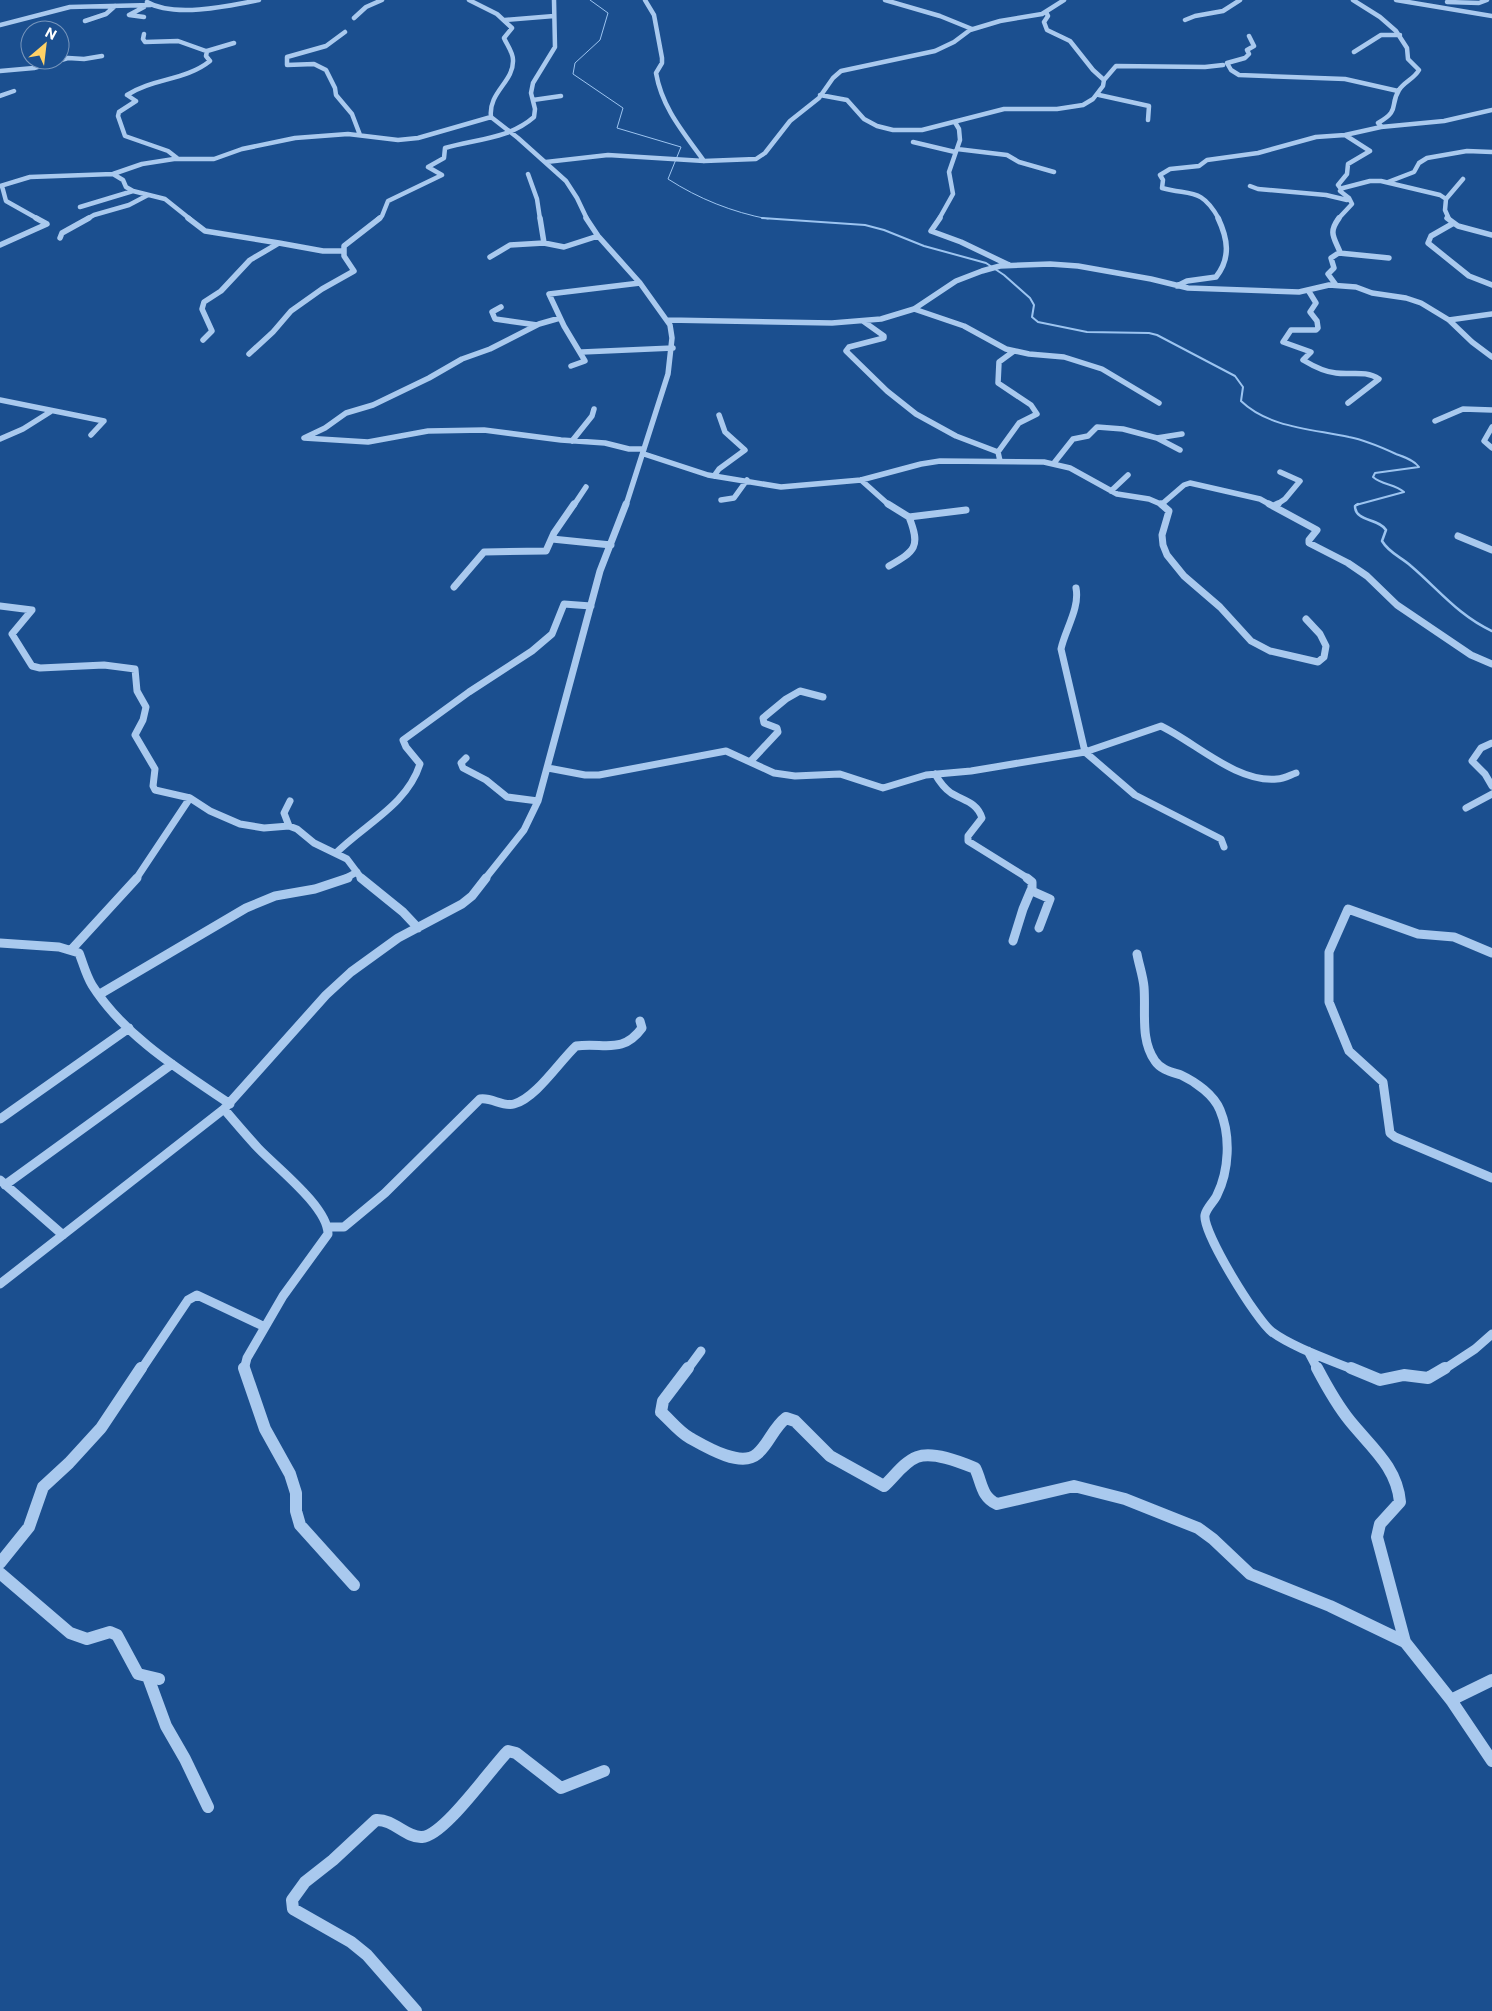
<svg xmlns="http://www.w3.org/2000/svg" width="1492" height="2011" font-family="Commissioner,sans-serif">
	<rect width="100%" height="100%" fill="#1b4f8f"/>
	<g fill="none" stroke-linecap="round" stroke-linejoin="round">
		<path stroke="#9cc4f0" stroke-width="1" d="M590 0 608 13 600 40 575 63 573 74 623 108 617 128 681 147 668 179C699 199 732 212 768 219"/>
		<path stroke="#9cc4f0" stroke-width="2" d="M762 218 865 225 884 230 924 246 986 263 1004 275 1030 298 1034 305 1032 317 1038 322 1087 332 1149 333 1157 335 1235 376 1243 387 1241 401C1269 428 1313 429 1349 437 1365 440 1381 447 1396 454 1404 457 1414 460 1419 467L1375 473 1373 477C1382 485 1395 484 1404 492L1356 505"/>
		<path stroke="#9cc4f0" stroke-width="2.5" d="M1358 504 1355 506C1355 522 1379 518 1386 530L1382 541C1389 553 1401 557 1411 566 1438 589 1459 616 1492 631"/>
		<path stroke="#a9c9ee" stroke-width="4.5" d="M469 0 497 14 512 28 504 38C507 45 513 52 513 60 514 82 488 92 491 117L518 138 566 181 577 198 587 219
			M645 0 654 15 662 58V63L656 73C662 108 684 133 704 161
			M885 0 940 16 972 29
			M1353 0 1380 17 1396 31 1407 48 1408 59 1419 70C1414 79 1404 82 1399 90 1389 106 1401 110 1378 123L1381 126
			M1396 0 1492 16
			M147 2C174 18 229 6 259 0
			M1447 2 1479 3 1487 0
			M144 7 129 15 144 17
			M1046 12 1048 16 1044 22 1047 30 1070 41 1093 70 1104 80
			M354 18 366 7 382 0
			M505 20 554 16
			M1185 20 1195 16 1223 11 1240 0
			M85 21 106 14 115 6
			M0 25 70 7 151 5
			M345 32 326 46 287 57V65L314 64 326 70 335 88 336 95 352 114 360 135
			M144 34 143 39 145 42 178 41 206 51
			M1249 36 1254 46 1247 50 1249 54 1245 58 1227 63 1231 70 1239 75 1345 79 1398 91
			M1354 52 1381 35H1400
			M0 71 34 68 68 58 84 59 102 56
			M820 95 847 100 864 119 877 126 893 130H922L1004 109H1057L1083 105 1093 99 1103 86 1104 80 1116 66 1205 67 1223 65
			M1099 95 1149 106 1148 120
			M0 96 14 91
			M533 100 561 96
			M913 142 955 152
			M957 149 1007 155 1019 162 1054 172
			M177 158 168 151 125 136 118 116 119 112 136 101 127 95C153 78 185 81 210 61L206 56 207 51 234 43
			M546 162 608 155 704 161 756 159 765 153 790 121 819 98 833 78 841 71 935 51 954 42 970 30 1000 21 1042 14 1064 0
			M113 174 123 180 126 187 133 191 165 199 190 219
			M528 174 537 199 540 219
			M1388 182 1414 172 1419 163 1427 158 1467 151 1492 152
			M0 186 30 177 113 174 142 164 174 159H214L242 149 295 138 348 134 398 140 418 138 491 117
			M2 186 6 201 38 219
			M1250 186 1258 189 1326 195 1347 200
			M1341 189 1338 185 1347 174 1348 164 1370 151 1345 135
			M1446 199 1463 179
			M80 207 133 191
			M87 219 94 215 129 205 148 195
			M378 219 382 216 388 201 442 175 428 167 444 158 445 148C476 139 509 139 534 117L535 109 531 93 533 83 555 47 554 0
			M939 219 953 194 949 172 960 140 959 129 956 124
			M1219 219C1201 187 1191 196 1162 188L1163 180 1160 175 1170 169 1199 166 1207 160 1258 153 1316 137 1345 135 1381 127 1444 121 1492 110
			M1338 219 1352 204 1349 198 1340 191 1343 188 1370 181H1381L1440 195 1446 199 1445 210 1449 219"/>
		<path stroke="#a9c9ee" stroke-width="5.5" d="M188 218 205 231 279 243
			M540 218 544 243 564 247 598 236
			M586 218 598 236 640 283 670 325 672 338 668 374 626 505
			M940 218 931 231 961 242 1009 265
			M1447 218 1458 226 1492 235
			M1452 224 1431 236 1428 243 1469 276 1492 285
			M60 238 62 233 89 218
			M0 245 47 224 36 218
			M1339 253 1389 258
			M490 257 510 245 544 243
			M1336 285 1328 274 1334 268 1331 258 1340 252C1334 237 1328 233 1339 218
			M1177 286 1187 281 1216 277C1231 258 1228 239 1218 218
			M1308 290 1316 303 1310 312 1317 321 1318 328 1316 330H1291L1283 342 1311 352 1303 360C1313 366 1324 372 1336 373 1351 375 1366 370 1379 379L1348 403
			M501 307 492 312 495 319 537 325
			M914 309 964 326 1006 349 1029 354 1064 357 1102 369 1159 403
			M560 318 539 324 490 349 462 359 429 378 373 405 346 413 325 428 304 438 368 442 428 431 484 430 561 440 605 443 629 449H644
			M667 320 832 323 881 319 914 309 956 281 982 271 1000 266 1050 264 1078 266 1151 279 1188 288 1299 292 1329 285 1356 287 1372 293 1406 298 1421 303 1449 320 1472 342 1492 357
			M1449 320 1492 314
			M863 321 884 336V338L849 347 846 351 887 391 916 414 956 436 998 452 1000 461
			M203 340 212 331 202 309 204 302 221 291 250 260 279 243 323 251H343
			M582 352 673 348
			M249 354 273 332 291 311 322 289 354 271 344 256V246L380 218
			M571 366 585 361 564 326 549 294 640 283
			M0 400 104 421 91 435
			M1435 421 1463 409 1492 410
			M1492 427 1484 441 1492 448
			M1157 438 1180 450
			M0 439 23 429 50 412
			M572 441 592 416 594 409
			M998 452 1019 423 1037 414 1031 405 998 383 999 362 1014 351
			M644 454 708 475 781 487 861 480 921 464 940 461 1044 462 1070 468 1117 494 1149 499 1163 505
			M1054 463 1073 439 1088 436 1097 427 1123 429 1157 438 1182 434
			M714 476 719 469 745 450 725 432 719 415
			M861 480 889 505
			M1111 491 1128 475
			M721 500 734 498 747 480
			M1162 504 1184 485 1190 483 1260 499 1271 505
			M574 505 586 487
			M1276 505 1285 499 1300 481 1280 472"/>
		<path stroke="#a9c9ee" stroke-width="7" d="M888 504 909 517C921 547 915 551 889 566
			M1161 504 1169 511 1162 535 1163 545 1167 555 1184 576 1220 607 1251 641 1270 651 1318 662 1324 657 1326 646 1320 634 1306 619
			M1269 504 1317 530 1309 540V543L1348 563 1367 576 1397 605 1471 655 1492 664
			M1274 506 1278 504
			M909 517 966 510
			M1458 536 1492 550
			M552 539 611 545
			M454 587 484 552 546 551 554 533 574 504
			M1076 588C1080 608 1065 630 1061 649L1085 752 1135 795 1221 839 1224 847
			M0 606 32 610 12 634 32 666 40 668 104 665 135 669 137 691 146 707 143 720 135 735 155 769 153 786 155 790 190 798 210 811 240 824 264 828 289 826 297 829 314 843 347 859 362 879
			M1492 743 1481 748 1472 761 1485 774 1492 786
			M466 758 461 763 463 768 486 780 507 797 538 801
			M750 762 778 732 777 728 764 723 763 718 786 699 800 691 823 697
			M548 768 585 775H599L726 751 774 773 795 776 840 774 883 788 926 775 971 771 1085 752 1161 726C1196 743 1237 783 1277 779 1284 779 1290 775 1296 773
			M935 774C939 781 944 788 951 793 964 801 977 802 982 818L968 836V841L1029 879
			M1466 808 1492 794
			M289 826 284 813 290 801
			M336 853C365 824 407 805 420 764L406 747 403 740 469 692 532 651 552 634 564 604 591 606
			M136 879 190 798
			M344 879 357 872
			M485 879 524 830 538 801 600 571 626 504"/>
		<path stroke="#a9c9ee" stroke-width="9" d="M361 878 403 912 418 928
			M1027 878 1032 882V891L1050 899 1039 928
			M1013 941 1023 909 1031 890
			M0 943 59 947 79 953C83 963 86 975 92 985 124 1036 181 1071 230 1104
			M71 950 137 878
			M1492 953 1454 937 1418 934 1348 909 1329 952V1002L1349 1051 1383 1082 1390 1133 1395 1137 1492 1178
			M1137 954C1139 965 1143 976 1144 987 1146 1012 1140 1040 1155 1061 1161 1070 1172 1072 1181 1075 1196 1082 1214 1095 1220 1110 1231 1136 1229 1171 1217 1195 1214 1202 1207 1207 1205 1215 1202 1232 1257 1321 1272 1332 1292 1347 1330 1360 1354 1370
			M100 994 246 908 275 896 315 889 348 878
			M224 1109C235 1122 246 1135 258 1148 276 1167 328 1207 328 1234L283 1296 247 1358 244 1370
			M0 1119 129 1028
			M0 1180 63 1235
			M5 1185 172 1064
			M328 1227H344L385 1193 480 1099C492 1097 502 1107 514 1104 536 1098 559 1062 576 1046 604 1042 622 1055 642 1028L640 1021
			M0 1284 224 1109 326 995 351 972 398 938 462 904 472 896 486 878
			M1308 1351 1318 1370
			M141 1370 188 1300 197 1295 265 1327
			M687 1370 701 1351
			M1443 1370 1475 1349 1492 1334"/>
		<path stroke="#a9c9ee" stroke-width="12" d="M244 1368 265 1429 290 1474 296 1493V1511L300 1525 354 1585
			M688 1368 663 1401 661 1412C670 1420 679 1432 690 1438 706 1447 741 1468 757 1454 769 1444 773 1428 786 1418L795 1421 830 1456 884 1486C894 1477 904 1462 917 1457 933 1451 960 1462 975 1468 982 1482 981 1497 997 1504L1074 1486 1125 1499 1198 1528 1213 1539 1250 1574 1330 1606 1405 1642
			M1317 1368C1327 1387 1337 1405 1350 1421 1371 1447 1397 1467 1400 1502L1380 1524 1377 1537 1405 1642 1451 1700 1492 1761
			M1351 1368 1380 1380 1404 1375 1428 1378 1445 1368
			M0 1563 29 1527 43 1487 69 1463 101 1428 141 1368
			M0 1573 70 1633 87 1639 110 1632 117 1635 138 1674 159 1679
			M148 1677 166 1726 185 1759 208 1807
			M1451 1700 1492 1680
			M416 2011 367 1955 351 1942 293 1909 292 1900 305 1882 333 1860 376 1820C394 1819 406 1838 422 1837 444 1836 491 1768 508 1751L516 1753 561 1788 604 1771"/>
	</g>
	<g transform="translate(45 45) rotate(28)"><circle r="24" fill="#1b4f8f" stroke="#7695bc"/>
	<path d="M0-4L9 19L0 12L-9 19Z" fill="#ffd166"/>
	<text y="-8" font-size="14" font-weight="bold" text-anchor="middle" fill="#ffffff">N</text>
	</g>
</svg>
